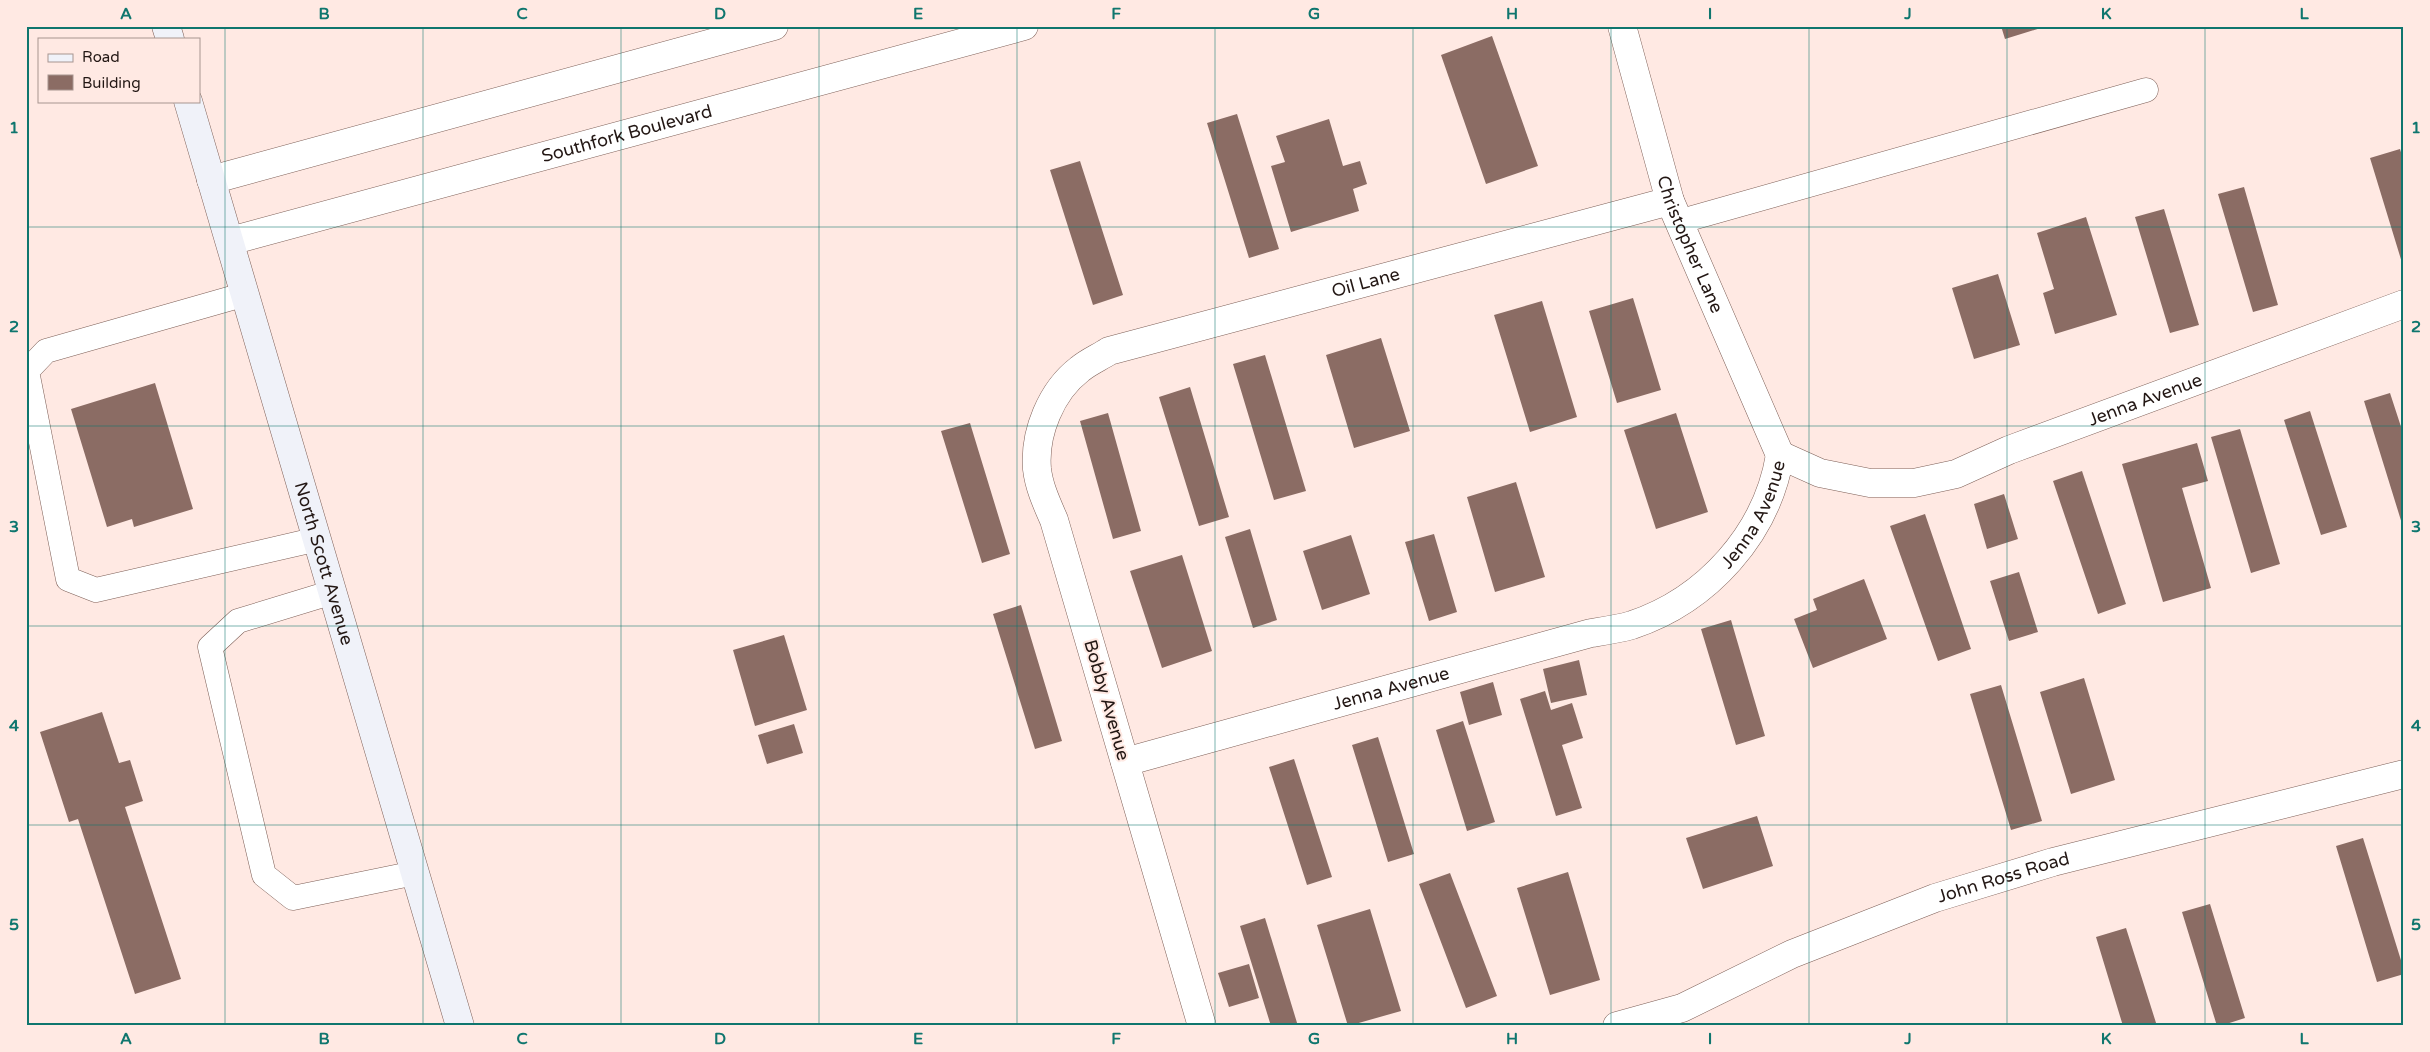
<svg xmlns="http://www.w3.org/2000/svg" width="2430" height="1052" font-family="'Varela Round',sans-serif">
	<rect width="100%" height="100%" fill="#ffe9e3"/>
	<path fill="#8b6c64" d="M2001 26H2044V27L2005 39Z
		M1492 36 1538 166 1486 184 1441 55Z
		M1237 114 1279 249 1249 258 1207 123Z
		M1329 119 1343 166 1360 161 1367 184 1353 189 1359 211 1291 232 1271 166 1285 162 1276 136Z
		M2400 149 2404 162 2403 266 2370 158Z
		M1080 161 1123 295 1093 305 1050 170Z
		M2244 187 2278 305 2253 312 2218 194Z
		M2164 209 2199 325 2170 333 2135 217Z
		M2086 217 2117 315 2055 334 2043 293 2054 289 2037 233Z
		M1998 274 2020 345 1974 359 1952 288Z
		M1633 298 1661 390 1617 403 1589 311Z
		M1542 301 1577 417 1530 432 1494 315Z
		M1381 338 1410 431 1354 448 1326 355Z
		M1265 355 1306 491 1274 500 1233 364Z
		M155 383 193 509 134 527 132 519 107 527 71 409Z
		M1190 387 1229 517 1199 526 1159 397Z
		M2390 393 2404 436 2403 527 2364 401Z
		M2310 411 2347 527 2321 535 2284 420Z
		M1108 413 1141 531 1113 539 1080 421Z
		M1676 413 1708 512 1656 529 1624 430Z
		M970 423 1010 554 982 563 941 431Z
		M2240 429 2280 564 2251 573 2211 437Z
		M2197 443 2208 481 2182 488 2211 588 2163 602 2122 464Z
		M2082 471 2126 604 2098 614 2053 481Z
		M1516 482 1545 577 1495 592 1467 497Z
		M2004 494 2018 539 1987 549 1974 504Z
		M1925 514 1971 649 1938 661 1890 526Z
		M1250 529 1277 620 1253 628 1225 537Z
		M1434 534 1457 612 1429 621 1405 542Z
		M1351 535 1370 594 1322 610 1303 551Z
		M1182 555 1212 651 1162 668 1130 571Z
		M2019 572 2038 632 2009 641 1990 581Z
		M1864 579 1887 639 1813 668 1794 619 1817 610 1813 599Z
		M1021 605 1062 741 1035 749 993 614Z
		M1731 620 1765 736 1736 745 1701 629Z
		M784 635 807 710 755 726 733 650Z
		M1579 660 1587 695 1551 703 1543 669Z
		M2084 678 2115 780 2071 794 2040 692Z
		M1493 682 1502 715 1469 725 1460 692Z
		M2001 685 2042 821 2011 830 1970 694Z
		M1545 691 1551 710 1572 703 1583 738 1562 745 1582 808 1556 816 1520 699Z
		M102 712 119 763 130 760 143 801 125 807 181 979 135 994 78 819 69 822 40 732Z
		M1463 721 1495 822 1467 831 1436 730Z
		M794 724 803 753 767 764 758 735Z
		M1378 737 1414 854 1388 862 1352 745Z
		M1294 759 1332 877 1307 885 1269 767Z
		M1757 816 1773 866 1703 889 1686 838Z
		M2363 838 2404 970V974L2377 982 2336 846Z
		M1568 872 1600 980 1550 995 1517 888Z
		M1450 873 1497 996 1466 1008 1419 884Z
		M2210 904 2245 1018 2220 1026H2217L2182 912Z
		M1370 909 1401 1011 1348 1026 1317 925Z
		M1265 918 1298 1026H1271L1240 926Z
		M2126 928 2157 1026H2123L2096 937Z
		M1249 964 1259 998 1229 1007 1218 973Z"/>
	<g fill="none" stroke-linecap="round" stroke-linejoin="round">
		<defs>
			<path id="lane" d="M1678 222 2146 90
				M246 294 46 351 27 371 68 579 96 590 318 539
				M333 592 238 621 210 647 264 875 293 898 415 873"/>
			<g id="street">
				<path id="s1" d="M1622 26 1670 201 1780 455"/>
				<path d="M211 180 774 26"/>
				<path id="s2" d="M230 241 1024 26"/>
				<path id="s3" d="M1780 455 1820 473 1870 483H1914L1956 474 2009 450 2404 304"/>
				<path id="s4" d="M1125 762 1591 633C1604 631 1619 629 1632 625 1707 600 1767 534 1780 455"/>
				<path id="s5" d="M1202 1026 1054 520C1047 504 1039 487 1037 469 1034 433 1051 391 1080 369 1088 362 1100 357 1109 351L1670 201"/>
				<path id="s6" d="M1617 1026 1682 1008 1792 954 1935 898 2053 862 2404 774"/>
			</g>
			<g id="secondary">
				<path d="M166 26 170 39"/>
				<path id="s7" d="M188 101 460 1026"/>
			</g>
		</defs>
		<use href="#lane" stroke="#7e6058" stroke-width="25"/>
		<use href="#street" stroke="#7e6058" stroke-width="29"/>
		<use href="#secondary" stroke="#7e6058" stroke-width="29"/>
		<use href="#lane" stroke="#fff" stroke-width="24"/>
		<use href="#street" stroke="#fff" stroke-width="28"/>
		<use href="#secondary" stroke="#f0f2f9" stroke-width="28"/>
	</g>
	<path fill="none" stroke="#0f766e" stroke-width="1" stroke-opacity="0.55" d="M225 26V1026M423 26V1026M621 26V1026M819 26V1026M1017 26V1026M1215 26V1026M1413 26V1026M1611 26V1026M1809 26V1026M2007 26V1026M2205 26V1026M26 227H2404M26 426H2404M26 626H2404M26 825H2404"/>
	<g text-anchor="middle" stroke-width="4" stroke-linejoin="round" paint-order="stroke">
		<g font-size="18" fill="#231714" stroke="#ffe9e3">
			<text dy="6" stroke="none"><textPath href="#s2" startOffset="411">Southfork Boulevard</textPath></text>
			<text dy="6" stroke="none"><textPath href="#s1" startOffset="229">Christopher Lane</textPath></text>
			<text dy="6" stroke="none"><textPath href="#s5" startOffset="994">Oil Lane</textPath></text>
			<text dy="6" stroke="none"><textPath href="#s3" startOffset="385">Jenna Avenue</textPath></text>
			<text dy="6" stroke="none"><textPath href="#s4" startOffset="696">Jenna Avenue</textPath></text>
			<text dy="6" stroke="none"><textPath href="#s7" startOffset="482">North Scott Avenue</textPath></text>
			<text dy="6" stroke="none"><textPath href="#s4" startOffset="276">Jenna Avenue</textPath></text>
			<text transform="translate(1107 700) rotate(74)" y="6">Bobby Avenue</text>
			<text dy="6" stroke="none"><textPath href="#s6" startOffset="415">John Ross Road</textPath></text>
		</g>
	</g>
	<rect width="2430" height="1052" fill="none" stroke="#ffe9e3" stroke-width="55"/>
	<rect x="38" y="38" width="162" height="65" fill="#ffe9e3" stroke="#a79590"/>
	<rect x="48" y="54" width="25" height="8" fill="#f0f2f9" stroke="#a79590"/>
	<text x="82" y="62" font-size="15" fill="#231714">Road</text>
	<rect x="48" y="75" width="25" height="15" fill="#8b6c64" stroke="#a79590"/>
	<text x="82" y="88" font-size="15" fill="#231714">Building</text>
	<rect x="28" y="28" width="2374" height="996" fill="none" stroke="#0f766e" stroke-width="2"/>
	<g font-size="16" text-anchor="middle" font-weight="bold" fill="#0f766e">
		<text x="126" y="19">A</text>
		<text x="324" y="19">B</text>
		<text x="522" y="19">C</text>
		<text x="720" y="19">D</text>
		<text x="918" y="19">E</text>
		<text x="1116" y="19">F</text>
		<text x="1314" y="19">G</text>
		<text x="1512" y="19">H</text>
		<text x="1710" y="19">I</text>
		<text x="1908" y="19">J</text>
		<text x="2106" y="19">K</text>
		<text x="2304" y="19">L</text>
		<text x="14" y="133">1</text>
		<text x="2416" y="133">1</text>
		<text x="14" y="332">2</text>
		<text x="2416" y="332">2</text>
		<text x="14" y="532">3</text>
		<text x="2416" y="532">3</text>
		<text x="14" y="731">4</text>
		<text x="2416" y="731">4</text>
		<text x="14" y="930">5</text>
		<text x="2416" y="930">5</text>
		<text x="126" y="1044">A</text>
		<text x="324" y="1044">B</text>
		<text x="522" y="1044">C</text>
		<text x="720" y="1044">D</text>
		<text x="918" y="1044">E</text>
		<text x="1116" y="1044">F</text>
		<text x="1314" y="1044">G</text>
		<text x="1512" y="1044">H</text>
		<text x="1710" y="1044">I</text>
		<text x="1908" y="1044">J</text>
		<text x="2106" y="1044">K</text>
		<text x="2304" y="1044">L</text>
	</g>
</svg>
